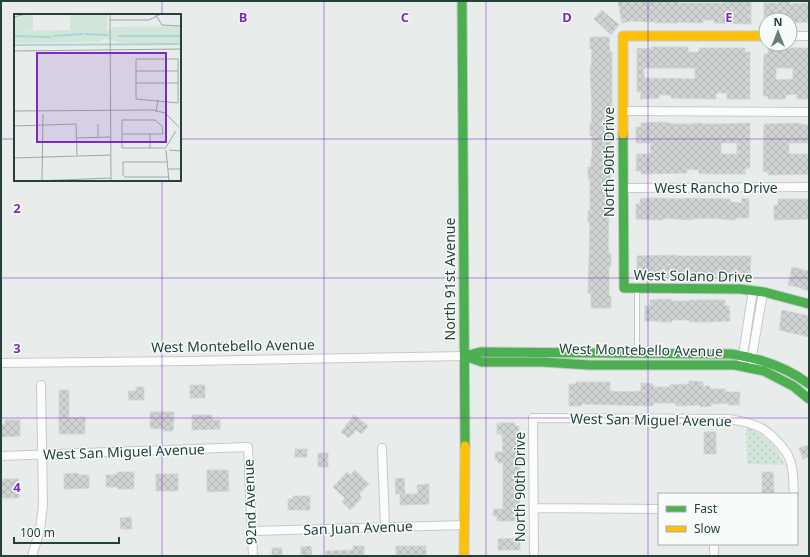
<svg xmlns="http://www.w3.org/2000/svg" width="810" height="557" font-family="'Noto Sans',sans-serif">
	<defs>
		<pattern id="park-dots" width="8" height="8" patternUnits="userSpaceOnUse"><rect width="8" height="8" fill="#d1e6d8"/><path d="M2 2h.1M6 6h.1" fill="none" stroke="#b3c6ba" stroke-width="1.8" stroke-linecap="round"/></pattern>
		<pattern id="building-cross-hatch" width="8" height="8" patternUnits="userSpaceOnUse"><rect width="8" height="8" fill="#cfd4d2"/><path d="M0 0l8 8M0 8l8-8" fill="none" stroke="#b2b7b5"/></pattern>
	</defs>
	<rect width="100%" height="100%" fill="#e8edeb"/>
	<path fill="url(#park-dots)" d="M746 427C767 436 776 445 785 465L747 464Z"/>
	<path fill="url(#building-cross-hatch)" stroke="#d1d6d4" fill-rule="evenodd" d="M630 1H678V3H724V2H751V24L714 23V20H703V23L678 22V23H655V22L631 21 622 23 618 2Z
		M779 2H790V4L809 3V22L790 23V20H764V3H779Z
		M602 10 619 25 611 35 594 19Z
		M590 37H609L610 52H612V132L608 244 609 254H611V266H609V296H611V308H591V294L588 293 590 222H588V211H590V179H588V167H591V158H592V136H590V124H591L592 110 590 66H591L592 49H590Z
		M651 47H688V52H699V48H745V52H750V99H727V93H716V99L671 98V95H659V98L640 99 641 92H637V48L651 49ZM644 68H695V79L644 78Z
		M768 48H809V99H797V94L785 95 786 99H768V96H763L764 54H768ZM776 68H793V79L776 80Z
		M663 122 673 124H694V123H702V124H723L750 123V168H745V174H709L699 173V170L687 169V173L641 174V171H636L637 154H650L651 143H636V127H641V123ZM721 143H737V154H721Z
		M800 123V124L809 125V143H789V154H809V174L768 175V172L763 171 764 124Z
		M651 198 683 199V198L730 199V202L742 203V198L749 199V218H735V220L709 218 692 219V220L663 218V220L636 219V204H640V199Z
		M778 199H809V219L774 220V205H778Z
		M677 255V256H751L750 277 728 276V273H716V276H637V256Z
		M792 267 809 271V291L801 289 802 288 788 285Z
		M672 299V301H689V300H725V306H729L730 321 704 322H689V320H672V322H660V321H645V306H650V300Z
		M782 310 809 316V337L779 330Z
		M689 381 703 382V386H710V389H725L726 392H740L739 405H728V403L711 404V406L700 407V405L676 406V403H653V406L581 404V406H569V384H576V382H610V391L624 392 641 391V383L653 384V387H670V385L689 384Z
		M190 385H205V398H190Z
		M136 387H144V400H129L128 391H136Z
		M59 390H69V418L85 417V434H59Z
		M150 412H174L173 431H164V429L150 428Z
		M192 415H212V420H220V429L192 430Z
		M354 415 368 426 362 434 356 430 349 438 341 432Z
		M5 420H20V436L1 437V424H5Z
		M497 423H515V426H519V444H521V449L520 450V472H521V478H520L519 521H497V516H493L494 509H503V463H498V460H495V452H503L502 434H497Z
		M704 432H716V454H704Z
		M809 445V457L803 459 799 448Z
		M295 449H307V457H295Z
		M318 453H328V467H318Z
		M207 470H228L229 491 207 492Z
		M355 470 369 484 359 494 362 498 350 510 342 502 345 498 333 487 347 472 350 475Z
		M117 472H134V489H118V487H106V475H117Z
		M762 472H773L774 494H762Z
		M78 473 79 475H89V488L64 489V474Z
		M156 474H178V491H156Z
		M404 478 405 494H396L395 479Z
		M1 479H19V498H1Z
		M429 484V504L400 505V494H418L417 485Z
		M293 496H310V510H288V499H293Z
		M131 517 132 529H121L120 518Z
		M520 538V550H498V539Z
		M311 546 312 556H301V547Z
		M353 546H364V556H326V551L353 550Z
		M396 546H426V556H396Z
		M272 548H282V556H272Z"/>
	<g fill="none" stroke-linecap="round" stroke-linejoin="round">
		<defs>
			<path id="lane" d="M637 352V289"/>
			<path id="street" d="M790 36H809
				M623 111 809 112
				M623 188 809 187
				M742 361 753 290
				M751 362 763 292
				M1 363 189 361 465 356
				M382 448 385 527
				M1 456 248 447 253 556
				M534 508 659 509
				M252 531 464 525
				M714 544V556
				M32 556 40 530 43 505 41 385
				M534 556 533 418 729 419C740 421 749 422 759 427 769 431 787 450 790 460 794 471 793 483 794 494"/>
			<path id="fast" d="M462 1 465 446
				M623 134 624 288 740 289 764 292 809 304
				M465 356 482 362H543L589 365H735L764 371 793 386 809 399
				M465 356 480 352 731 354C760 358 785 366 809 384"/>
			<path id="slow" d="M623 134V36H766
				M464 556 465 446"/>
		</defs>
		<use href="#lane" stroke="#c5cac8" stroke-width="6"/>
		<use href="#street" stroke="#c5cac8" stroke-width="10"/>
		<use href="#fast" stroke="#c3cbc8" stroke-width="11"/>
		<use href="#slow" stroke="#c3cbc8" stroke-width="11"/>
		<use href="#lane" stroke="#fcfcfc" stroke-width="4"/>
		<use href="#street" stroke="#fcfcfc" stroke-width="8"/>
		<use href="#fast" stroke="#4caf50" stroke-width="9"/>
		<use href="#slow" stroke="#ffc107" stroke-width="9"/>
	</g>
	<path fill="none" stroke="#7b2cbf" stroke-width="1" stroke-opacity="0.55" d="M162 1V15M324 1V556M486 1V556M648 1V556M1 139H15M180 139H809M162 180V556M1 278H809M1 418H809"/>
	<g text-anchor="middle" stroke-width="3" stroke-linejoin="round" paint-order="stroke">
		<g font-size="14" fill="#24423a" stroke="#f7fbf9">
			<text transform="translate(609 162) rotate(-90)" y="5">North 90th Drive</text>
			<text x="716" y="193">West Rancho Drive</text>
			<text transform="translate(693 276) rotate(1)" y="5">West Solano Drive</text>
			<text transform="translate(450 279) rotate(-90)" y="5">North 91st Avenue</text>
			<text transform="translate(233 346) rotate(-1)" y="5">West Montebello Avenue</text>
			<text transform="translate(641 350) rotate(1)" y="5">West Montebello Avenue</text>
			<text transform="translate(651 420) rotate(1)" y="5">West San Miguel Avenue</text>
			<text transform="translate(124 452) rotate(-2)" y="5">West San Miguel Avenue</text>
			<text transform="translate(520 487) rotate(-90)" y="5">North 90th Drive</text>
			<text transform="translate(250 502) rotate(-92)" y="5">92nd Avenue</text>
			<text transform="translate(358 528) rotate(-2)" y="5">San Juan Avenue</text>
		</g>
	</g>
	<g transform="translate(14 14)">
		<rect width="167" height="167" fill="#e8edeb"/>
		<path d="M14 0H19V16L0 17V4Z" fill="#d1e6d8"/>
		<path d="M56 0H93V16H98V13L167 12V29H110L91 25 84 28 0 29V17L56 16Z" fill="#d1e6d8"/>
		<path d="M59 6H74V14H59Z" fill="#d1e6d8"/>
		<path fill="none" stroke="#a9d4db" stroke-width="2" d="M71 20 94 21M0 22 37 23M39 22 69 20M104 22H167M0 31 167 30"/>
		<path fill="none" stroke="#9aa9a4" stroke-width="1" d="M96 0 97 167M141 0 148 11 167 12M0 3 12 0M96 6H135L147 0M0 37 167 35M122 45H164V89L122 85ZM122 57H164M122 69H164M0 97 139 96 151 99 165 113M142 98 144 86M84 110V123M0 112 62 110 63 141M108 120H149L148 112 141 106H108V134H152M136 120V134M63 124 97 123M152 133 162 117M152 136 155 167M155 136 167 137M0 144 97 141M154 148H109V161L111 163H155M154 155H167M28 166 29 100M20 167 97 164"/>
		<path fill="#7b2cbf" fill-opacity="0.15" stroke="#7b2cbf" stroke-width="2" d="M23 39H152V128H23Z"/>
		<rect width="167" height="167" fill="none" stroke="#24423a" stroke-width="2"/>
	</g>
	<g font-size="13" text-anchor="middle" font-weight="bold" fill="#7b2cbf" stroke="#f7fbf9" stroke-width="3" stroke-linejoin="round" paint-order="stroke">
		<text x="243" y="22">B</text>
		<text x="405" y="22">C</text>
		<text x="567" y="22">D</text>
		<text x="729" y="22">E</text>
		<text x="17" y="213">2</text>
		<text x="17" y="353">3</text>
		<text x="17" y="492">4</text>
	</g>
	<rect width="810" height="557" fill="none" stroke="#24423a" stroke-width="4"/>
	<rect x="658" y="493" width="140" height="52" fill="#f7fbf9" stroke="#a3b1ad"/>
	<rect x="666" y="506" width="20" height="6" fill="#4caf50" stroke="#a3b1ad"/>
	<text x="694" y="513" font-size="12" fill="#24423a">Fast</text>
	<rect x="666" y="526" width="20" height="6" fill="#ffc107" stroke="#a3b1ad"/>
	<text x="694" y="533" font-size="12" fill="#24423a">Slow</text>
	<g transform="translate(778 32)"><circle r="19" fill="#f7fbf9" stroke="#a3b1ad"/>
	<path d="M0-3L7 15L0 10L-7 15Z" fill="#697e78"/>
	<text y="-6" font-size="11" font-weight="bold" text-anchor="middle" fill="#24423a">N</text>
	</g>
	<path d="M14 537v6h105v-6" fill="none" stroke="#24423a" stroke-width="2"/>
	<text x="20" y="537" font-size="12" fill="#24423a" stroke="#f7fbf9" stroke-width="3" paint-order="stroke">100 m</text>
</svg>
